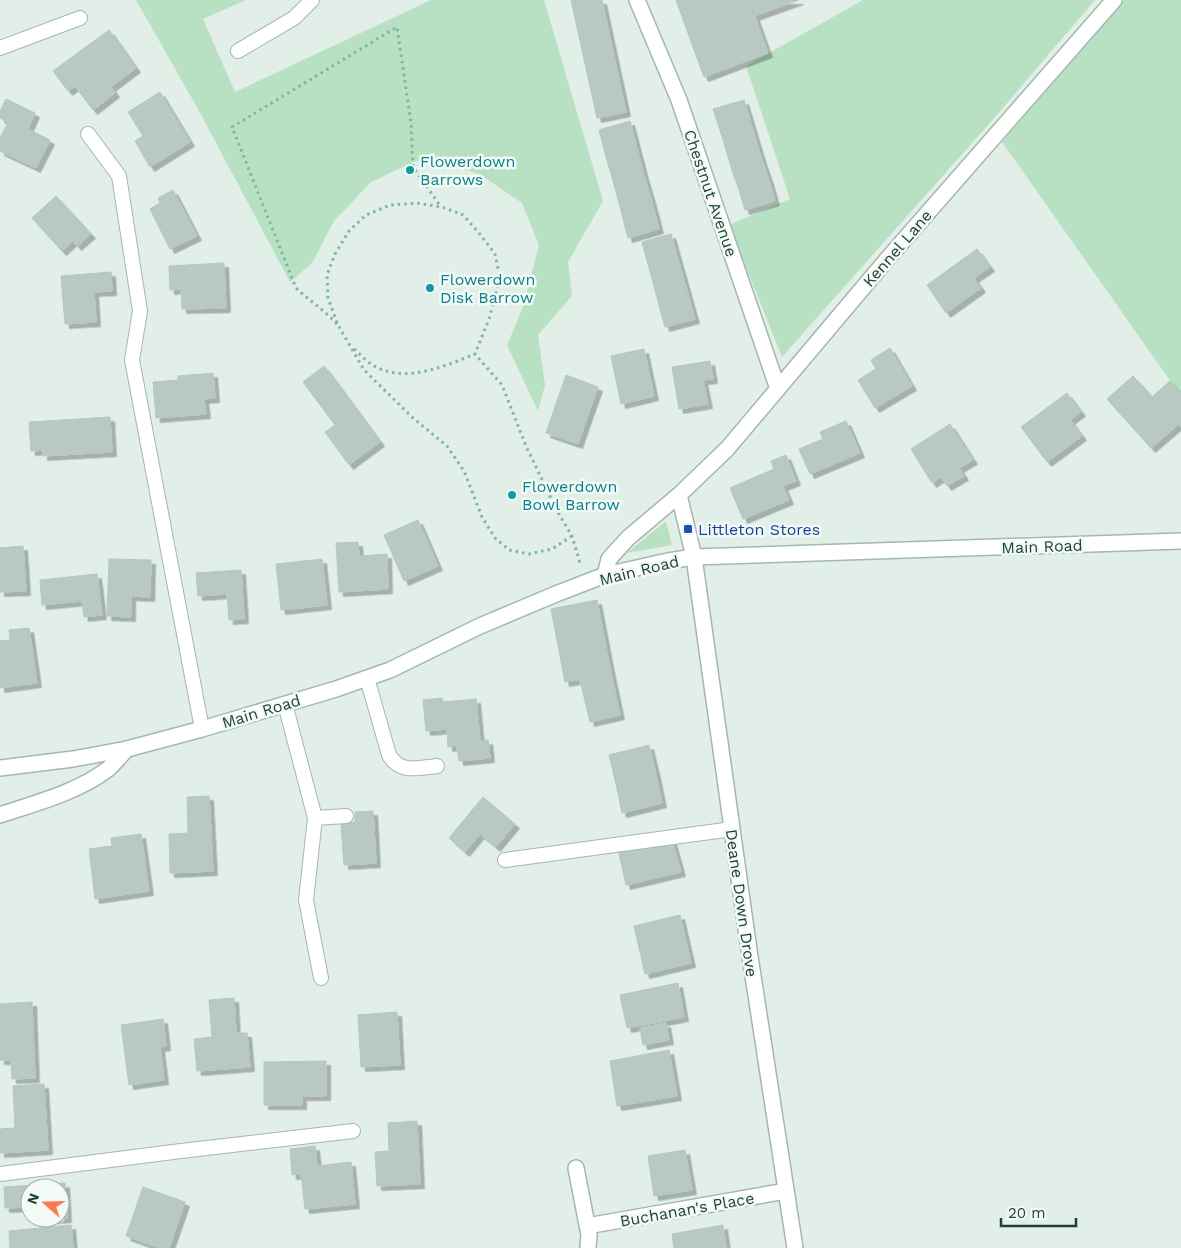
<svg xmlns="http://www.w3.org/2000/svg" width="1181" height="1248" font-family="'Work Sans',sans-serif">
	<defs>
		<filter id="shadow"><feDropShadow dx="4.5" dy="4.5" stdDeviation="0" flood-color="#0004"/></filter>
	</defs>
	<rect width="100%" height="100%" fill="#e2eee8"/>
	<path fill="#b8e1c3" d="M136 0H246L203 19 235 92 431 0H544L603 201 568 262 572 296 538 335 545 385 538 411 507 345 523 307 539 245 522 203 481 175 452 165 416 161 371 182 334 221 312 263 290 282 198 109Z
		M863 0H1095L996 116 782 357 729 225 790 199 746 66Z
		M1124 0H1181V396L1002 142Z
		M666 521 672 545 627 553Z"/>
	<path fill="#b7c9c1" stroke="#b3c8bf" filter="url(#shadow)" d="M571 0H602L626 112 597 118Z
		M676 0H749L768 53 704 77Z
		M749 0H799L754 16Z
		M109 30 136 68 111 87 115 93 93 110 75 86 68 91 53 71Z
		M160 92 190 142 150 167 135 141 143 136 128 112Z
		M6 99 35 113 28 129 50 140 36 168 0 151V138L8 122 0 118V111Z
		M744 100 750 120 720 130 713 109Z
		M750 120 756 140 726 150 720 130Z
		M630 121 637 148 606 157 599 130Z
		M756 140 762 160 732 170 726 150Z
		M637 148 644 175 614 184 606 157Z
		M762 160 769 180 739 190 732 170Z
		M644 175 652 202 621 211 614 184Z
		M769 180 775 201 745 210 739 190Z
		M173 190 197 236 170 249 150 209 160 203 158 198Z
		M56 196 91 234 77 246 73 241 62 251 32 218Z
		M652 202 659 229 628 238 621 211Z
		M671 234 695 319 665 327 642 242Z
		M977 249 990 267 974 278 981 288 946 313 927 285Z
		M224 263 226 308 182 309 181 289 170 290 169 266Z
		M111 272 112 291 94 292 96 322 65 324 61 276Z
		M890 348 912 386 875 408 858 380 876 369 871 360Z
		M644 349 654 396 621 404 611 356Z
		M710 361 713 379 703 380 708 404 679 409 672 367Z
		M324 366 380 442 349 465 325 432 335 425 303 382Z
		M213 373 215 398 204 399 206 414 156 418 153 382 178 380V376Z
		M566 375 598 387 588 415 556 404Z
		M1133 376 1152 397 1170 381 1181 393V427L1179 424 1151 448 1107 399Z
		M1067 393 1081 412 1070 420 1082 436 1047 462 1021 427Z
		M556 404 588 415 578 444 546 433Z
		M110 417 112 452 43 456V450L31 451 29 422Z
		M846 421 860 453 810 474 799 449 823 439 820 432Z
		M950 424 973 460 959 468 964 476 947 486 941 477 932 483 911 449Z
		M786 455 796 481 783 486 789 500 743 519 730 488 774 469 771 461Z
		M418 520 438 566 404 581 384 535Z
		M358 542 359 556 387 554 388 589 339 592 336 543Z
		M23 546 26 591 0 592V548Z
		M109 559 151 560 150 597 131 596V617L107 616Z
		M322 559 327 605 281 610 276 564Z
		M241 570 244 619 229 620 227 594 198 596 196 573Z
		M97 574 102 615 84 617 82 601 42 605 40 580Z
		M597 600 611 673 565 682 551 609Z
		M29 628 37 683 0 688V641L10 640 9 630Z
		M611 673 620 715 590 722 580 680Z
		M442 698 443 702 476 699 480 741 488 740 490 758 459 761 457 746 448 747 447 729 426 731 423 700Z
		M649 745 656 774 616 784 609 755Z
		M656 774 662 803 622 813 616 784Z
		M209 796 213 871 170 873 169 834 188 833 187 797Z
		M483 797 515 824 496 847 480 834 465 852 449 838Z
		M373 811 376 863 344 865 341 824 355 822V812Z
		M141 834 149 891 95 899 89 849 112 846 111 838Z
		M672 840 681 872 626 885 618 849Z
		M680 915 691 963 645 974 634 926Z
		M678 983 684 1017 627 1028 620 995Z
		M234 998 236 1033H247L250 1067 197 1071 194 1039 212 1037 209 1000Z
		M32 1002 35 1078 12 1079 11 1060H0V1004Z
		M397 1012 400 1065 361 1067 358 1015Z
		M163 1019 166 1046 160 1047 164 1080 129 1085 121 1025Z
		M666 1023 669 1040 643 1045 640 1028Z
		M669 1050 677 1096 617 1106 610 1061Z
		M326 1061V1096H302V1105H264V1062Z
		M44 1084 48 1150 0 1153V1129L15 1128 13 1086Z
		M417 1121 420 1184 377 1186 375 1152 389 1151 388 1123Z
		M315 1146 317 1166 351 1162 355 1204 305 1209 301 1174 292 1175 290 1149Z
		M685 1150 692 1190 654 1196 648 1156Z
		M65 1183 67 1218 31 1220V1218H60V1188H30V1207L5 1208 4 1187Z
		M143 1187 185 1202 169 1248H159L126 1236Z
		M71 1225 73 1248H10L9 1231Z
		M723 1225 726 1248H674L672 1234Z"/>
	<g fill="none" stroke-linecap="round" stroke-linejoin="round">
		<defs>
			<path id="lane" d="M0 48 80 18
				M238 51 294 18 312 0
				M88 134 119 176 140 311 132 360 202 729
				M367 678 389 755C400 774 418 768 437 766
				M285 704 315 818 306 900 321 978
				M315 818 346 816
				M505 860 732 829
				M0 1174 181 1151 353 1131"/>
			<path id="street" d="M637 0 679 100 778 389
				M679 495 694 557 749 950 795 1248
				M605 575 609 559 628 538 679 495 727 449 889 257 1114 0
				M0 815C36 803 78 792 108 769 115 763 121 755 127 749
				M576 1168 589 1235 588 1248
				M587 1226 786 1191"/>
			<path id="secondary" d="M0 768 73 759 127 749 202 729 336 689 390 670 480 626 556 594 605 575 668 561 694 557 1181 541"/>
		</defs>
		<use href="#lane" stroke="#a4b7af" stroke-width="16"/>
		<use href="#street" stroke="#a4b7af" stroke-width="18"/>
		<use href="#secondary" stroke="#9fbbb0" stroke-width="18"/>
		<path stroke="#7fb5a3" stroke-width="3" stroke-dasharray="2.5 4" stroke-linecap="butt" d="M337 324C324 310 310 301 296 288L232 127 397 27 411 123 413 167 441 207
			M354 349C361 355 368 363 376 367 407 383 445 366 475 354
			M572 536 552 549 529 554 509 550 495 538 482 517 464 471 447 446 413 418 364 370 338 325 328 298 327 275 335 254 349 231 366 215 390 205 416 203 442 207 463 215 479 233 495 254 500 278 489 319 475 354 502 385 526 446 557 511 572 536 580 563"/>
		<use href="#lane" stroke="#fff" stroke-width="14"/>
		<use href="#street" stroke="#fff" stroke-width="15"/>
		<use href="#secondary" stroke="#fff" stroke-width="15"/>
	</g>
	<g fill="#0f9aa8" stroke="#f3faf6" stroke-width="2">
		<circle cx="410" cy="170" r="5"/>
		<circle cx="430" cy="288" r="5"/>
		<circle cx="512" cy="495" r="5"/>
	</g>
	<rect fill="#1a4fb4" stroke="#f3faf6" stroke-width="2" x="683" y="524" width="10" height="10" rx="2.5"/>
	<g text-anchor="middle" stroke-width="5" stroke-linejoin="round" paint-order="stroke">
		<g font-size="16" fill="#0d838f" stroke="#f3faf6" text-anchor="start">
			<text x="420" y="167">Flowerdown<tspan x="420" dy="18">Barrows</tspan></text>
			<text x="440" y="285">Flowerdown<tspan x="440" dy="18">Disk Barrow</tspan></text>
			<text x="522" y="492">Flowerdown<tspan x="522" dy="18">Bowl Barrow</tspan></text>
		</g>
		<g font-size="16" fill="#204137" stroke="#f3faf6">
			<text transform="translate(711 193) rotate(71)" y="6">Chestnut Avenue</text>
			<text transform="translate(897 248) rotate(-49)" y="6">Kennel Lane</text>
			<text transform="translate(1042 546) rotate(-2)" y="6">Main Road</text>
			<text transform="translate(639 570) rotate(-14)" y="6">Main Road</text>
			<text transform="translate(261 711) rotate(-17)" y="6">Main Road</text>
			<text transform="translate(742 903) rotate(82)" y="6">Deane Down Drove</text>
			<text transform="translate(687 1209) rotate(-10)" y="6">Buchanan's Place</text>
		</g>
		<g font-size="16" fill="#164399" stroke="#f3faf6" text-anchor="start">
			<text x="698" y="535">Littleton Stores</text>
		</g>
	</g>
	<g transform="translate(45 1203) rotate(290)"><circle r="24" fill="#f3faf6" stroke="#9fb0aa"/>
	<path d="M0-4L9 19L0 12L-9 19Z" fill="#ff774e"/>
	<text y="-8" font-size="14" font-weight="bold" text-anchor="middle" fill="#204137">N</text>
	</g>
	<path d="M1001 1218v8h75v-8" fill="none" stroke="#204137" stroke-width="2.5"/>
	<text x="1008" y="1218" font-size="15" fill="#204137" stroke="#f3faf6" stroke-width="4" paint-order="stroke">20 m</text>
</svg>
